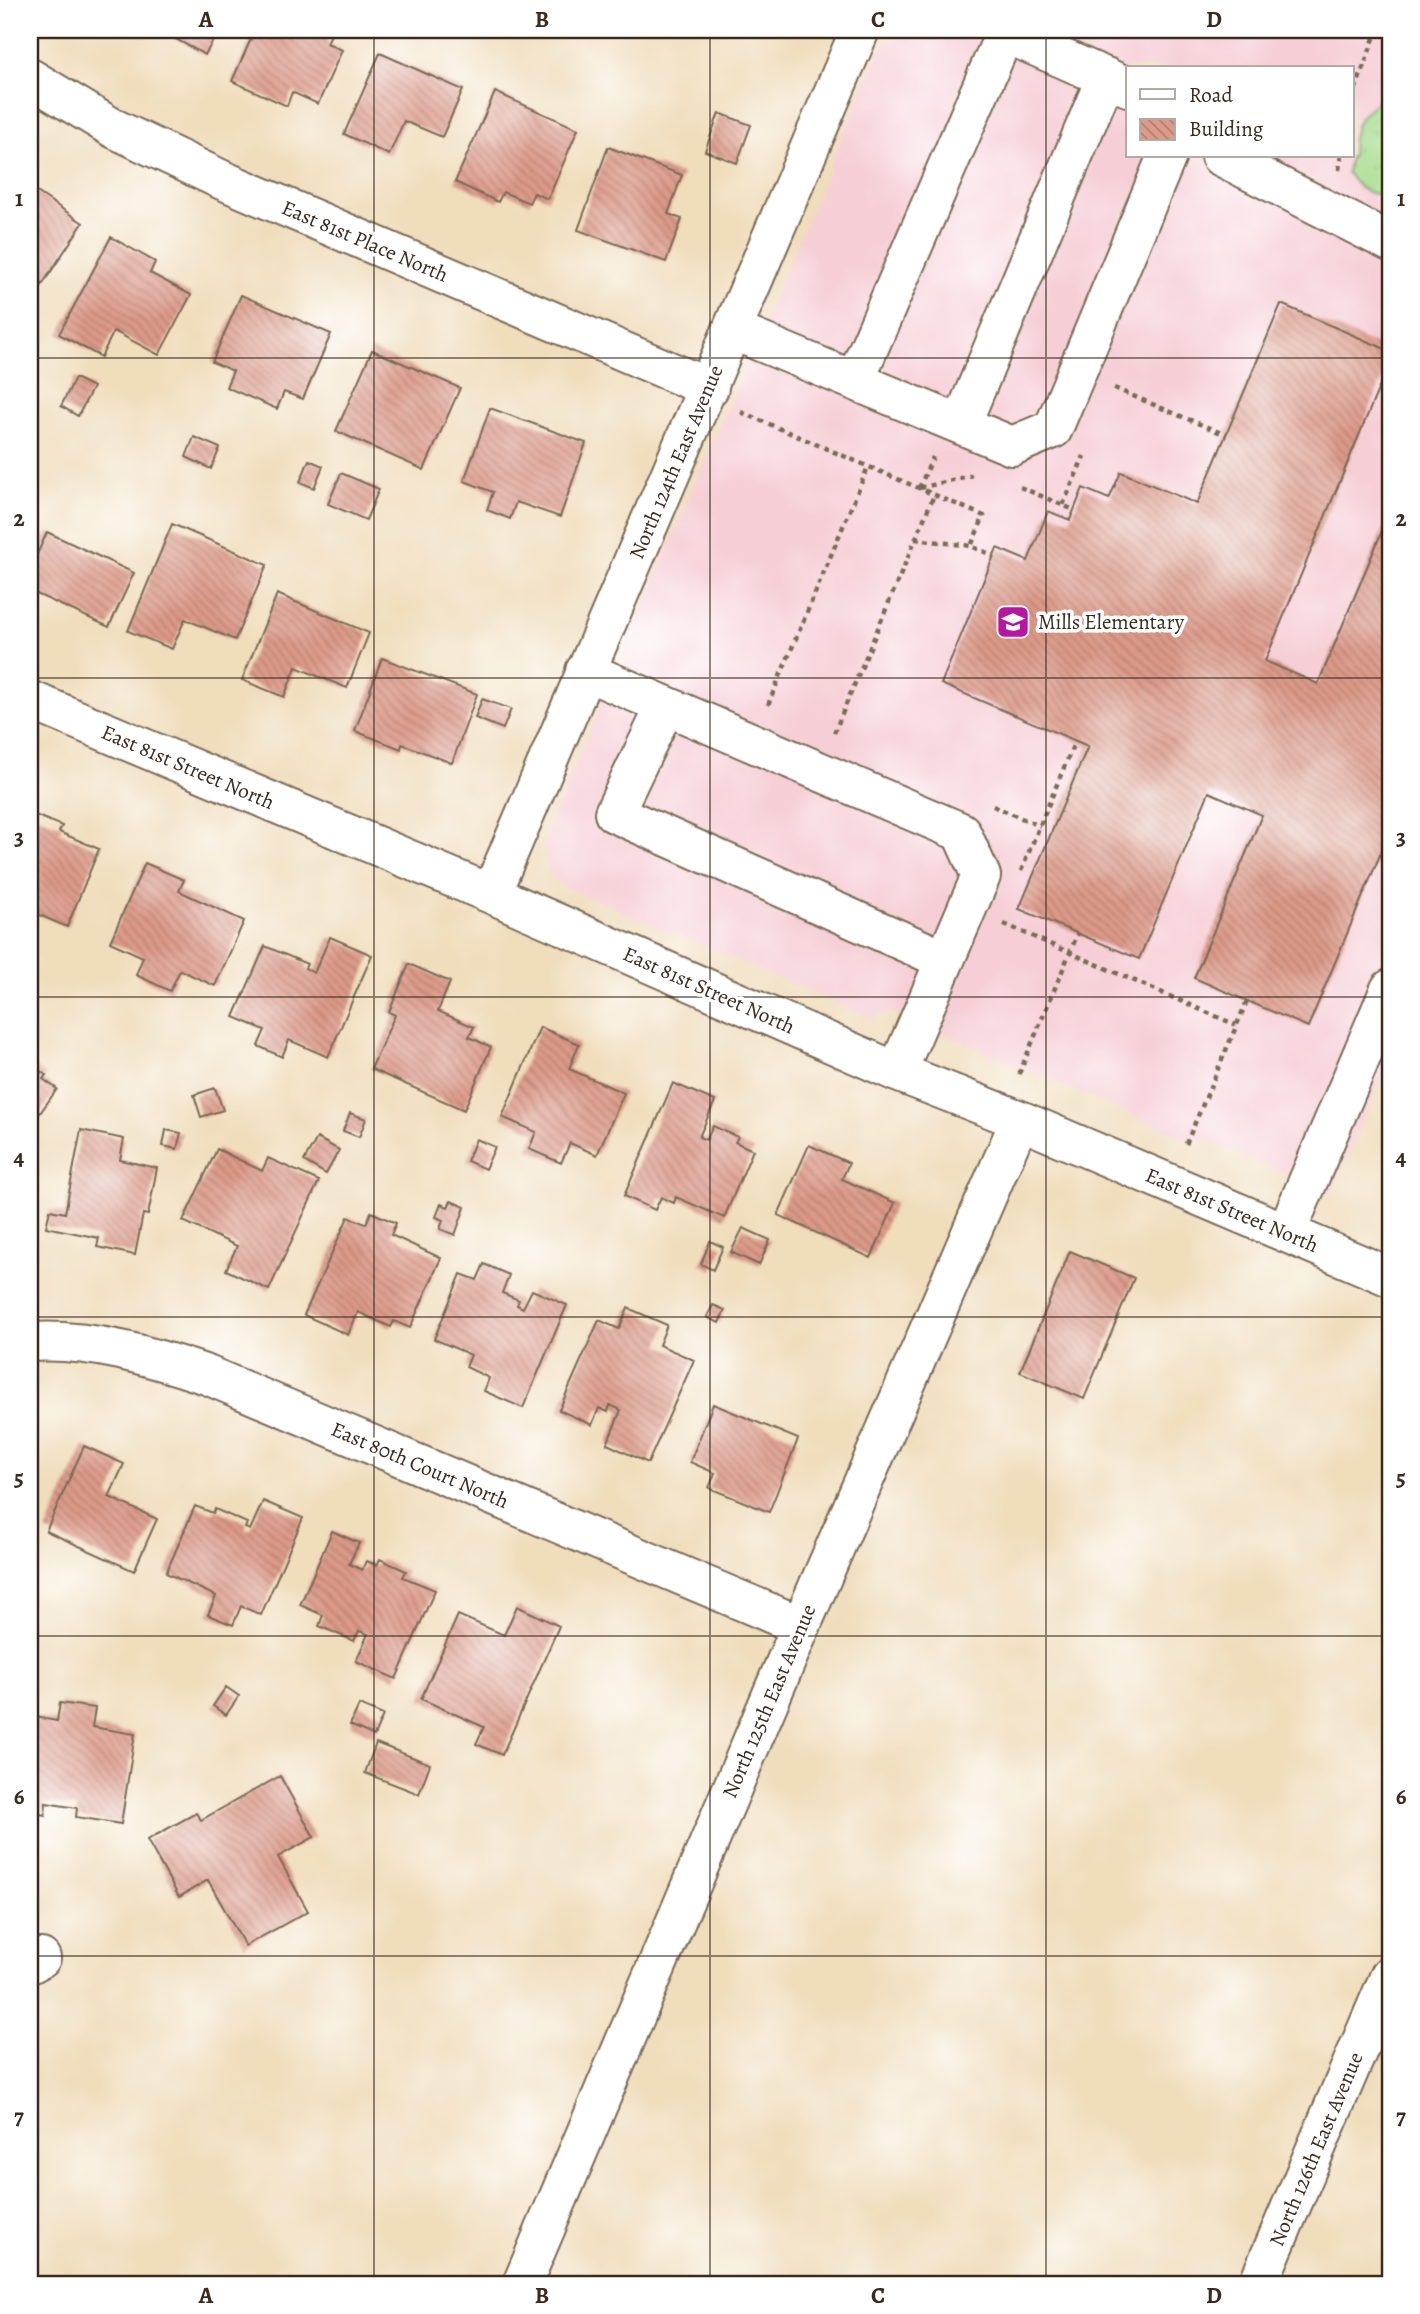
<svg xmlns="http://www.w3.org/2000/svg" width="1420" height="2314" font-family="Alegreya,serif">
	<defs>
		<pattern id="park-tufts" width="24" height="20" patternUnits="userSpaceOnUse" patternTransform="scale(1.75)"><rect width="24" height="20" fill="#a6dc8d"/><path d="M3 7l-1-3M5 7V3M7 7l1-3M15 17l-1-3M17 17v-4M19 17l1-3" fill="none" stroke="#90bd79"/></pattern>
		<pattern id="building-back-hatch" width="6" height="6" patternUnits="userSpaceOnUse" patternTransform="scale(1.75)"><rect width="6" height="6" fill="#dd9a89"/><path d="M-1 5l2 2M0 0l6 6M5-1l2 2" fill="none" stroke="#b47e6f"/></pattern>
	</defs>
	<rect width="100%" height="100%" fill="#fff"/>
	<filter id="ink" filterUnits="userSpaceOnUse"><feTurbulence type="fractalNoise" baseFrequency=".0143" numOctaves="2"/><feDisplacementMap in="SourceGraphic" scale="14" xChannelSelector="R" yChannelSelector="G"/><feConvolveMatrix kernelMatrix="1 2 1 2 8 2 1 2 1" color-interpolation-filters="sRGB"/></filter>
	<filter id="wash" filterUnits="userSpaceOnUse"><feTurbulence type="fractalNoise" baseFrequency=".00686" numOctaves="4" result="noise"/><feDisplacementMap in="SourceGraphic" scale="28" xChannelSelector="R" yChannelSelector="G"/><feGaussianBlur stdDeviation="1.57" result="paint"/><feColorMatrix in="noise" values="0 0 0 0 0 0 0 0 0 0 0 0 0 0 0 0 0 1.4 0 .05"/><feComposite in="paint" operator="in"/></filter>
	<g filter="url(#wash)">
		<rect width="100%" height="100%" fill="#f0ddbc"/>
		<path fill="#f6cfd6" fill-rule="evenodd" d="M925 30H1390V1057L1331 1195 1204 1139 1196 1143 890 1011 872 1018 565 887 553 878 546 863 544 844 549 826 879 50 894 38 909 31ZM1128 68H1352V156H1128Z"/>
		<path fill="url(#park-tufts)" stroke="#708356" stroke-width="2" d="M1390 93V196C1367 193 1360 193 1347 172L1350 156H1352C1352 121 1361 111 1390 93Z"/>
		<g id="blocks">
			<path fill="url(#building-back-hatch)" d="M132 30H219L205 55 163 32 160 36 149 30 145 37Z
				M255 30H333L327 43 342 50 318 104 292 92 287 106 232 81Z
				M380 53 463 90 442 137 404 121 389 155 344 134Z
				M495 92 578 129 548 199 534 193 529 203 503 192 498 202 455 182Z
				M719 113 751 125 737 163 705 151Z
				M608 147 682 175 668 214 682 219 666 262 578 230Z
				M34 190 83 223 42 285 30 277V197Z
				M111 237 155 262 150 273 191 295 159 355 114 331 101 357 59 334Z
				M241 295 331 334 303 399 284 392 277 409 226 387 233 371 212 362Z
				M1281 304 1390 351V361L1265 661 1318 684 1390 512V831L1308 1027 1194 978 1262 815 1209 792 1139 959 1019 909 1088 746 941 684 997 548 1028 561 1048 511 1070 520 1083 488 1109 499 1121 472 1197 504Z
				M372 350 460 388 424 470 336 431Z
				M75 378 93 387 78 416 61 406Z
				M490 408 586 443 560 517 516 502 510 519 487 510 493 492 464 481Z
				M194 437 220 448 211 469 186 457Z
				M309 460 323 466 314 488 300 482Z
				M341 473 379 489 366 520 328 504Z
				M172 524 267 565 235 640 185 619 172 649 128 631Z
				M47 532 134 573 109 627 30 591V570Z
				M277 594 369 633 347 688 296 667 284 697 242 680Z
				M382 658 477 694 452 763 402 744 401 749 355 731Z
				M482 699 511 709 503 729 475 718Z
				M30 813 62 826 59 832 99 849 67 927 30 911Z
				M145 863 184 880 179 891 244 921 215 986 180 970 170 991 136 975 143 957 110 942Z
				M330 937 372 955 328 1057 289 1040 282 1057 258 1046 265 1030 234 1017 265 946 307 964 305 968 314 973Z
				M409 964 450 982 438 1011 474 1027 469 1037 491 1047 464 1110 371 1069 395 1015 389 1012Z
				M540 1027 579 1044 569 1069 624 1093 597 1155 570 1143 561 1163 529 1149 536 1132 502 1117Z
				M30 1064 46 1075 43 1079 57 1089 40 1113 30 1106Z
				M673 1083 715 1101 699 1137 706 1140 713 1126 738 1137 735 1142 753 1150 724 1218 676 1197 674 1203 661 1197 655 1210 624 1196Z
				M215 1088 223 1110 201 1117 194 1095Z
				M350 1113 366 1119 359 1137 343 1131Z
				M81 1130 124 1139 120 1160 157 1168 148 1215 143 1214 135 1255 97 1247 99 1238 46 1227 50 1210 65 1213Z
				M166 1130 181 1133 177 1149 163 1146Z
				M317 1138 339 1150 326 1174 304 1161Z
				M476 1139 495 1147 485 1169 467 1161Z
				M809 1145 849 1163 842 1179 895 1203 871 1258 778 1215Z
				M217 1149 262 1171 268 1158 319 1181 269 1290 226 1270 237 1246 183 1221Z
				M451 1201 465 1207 455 1235 440 1229 443 1220 436 1217 441 1204 448 1207Z
				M371 1212 396 1223 391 1235 441 1258 410 1328 394 1321 391 1327 358 1312 348 1335 304 1315 348 1217 366 1224Z
				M743 1228 770 1240 759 1265 731 1252Z
				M710 1241 723 1247 713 1270 701 1264Z
				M1070 1251 1134 1278 1084 1399 1020 1372Z
				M484 1264 509 1275 502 1293 519 1300 517 1305 523 1308 532 1290 567 1305 523 1408 484 1391 489 1378 466 1367 471 1355 434 1339 461 1274 477 1280Z
				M713 1305 725 1310 719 1323 707 1317Z
				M628 1308 667 1325 659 1345 694 1360 648 1463 607 1444 621 1410 610 1405 608 1412 599 1408 592 1425 559 1410 599 1320 619 1329Z
				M713 1404 798 1439 769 1512 709 1488 715 1473 690 1462Z
				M84 1446 124 1464 109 1497 157 1519 134 1571 46 1531Z
				M263 1501 303 1518 261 1615 241 1606 233 1625 208 1615 216 1596 166 1573 195 1506 213 1513 215 1509 247 1523 245 1528 250 1530Z
				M332 1531 359 1543 349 1564 362 1570 366 1561 377 1565 380 1559 406 1571 403 1577 435 1590 396 1679 356 1661 368 1634 359 1631 354 1641 319 1626 323 1615 300 1605Z
				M517 1606 559 1626 502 1755 476 1744 484 1727 421 1699 458 1615 504 1635Z
				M226 1687 239 1696 226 1715 213 1706Z
				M60 1703 95 1708 92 1727 135 1734 121 1824 76 1817 77 1808 46 1803 45 1815 30 1812V1716L57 1721Z
				M359 1705 383 1715 374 1736 350 1725Z
				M376 1743 430 1764 419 1794 365 1773Z
				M280 1776 314 1837 278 1857 308 1911 245 1946 208 1880 179 1897 147 1840 196 1813 201 1820Z"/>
		</g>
	</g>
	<g filter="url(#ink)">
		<use href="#blocks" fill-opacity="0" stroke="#7a6955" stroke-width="2"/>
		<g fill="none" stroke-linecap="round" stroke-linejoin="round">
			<defs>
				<path id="minor" d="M998 30 1128 87
					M30 78 113 128 220 179 709 388
					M1220 156 1390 242
					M732 330 1012 446 1053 429 1167 156
					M855 380 1005 33
					M961 425 1106 77
					M585 671 961 832 981 876 897 1072
					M30 700 491 894 897 1072 1020 1120 1390 1277
					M665 707 614 813 945 960
					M491 894 860 30
					M1286 1233 1390 989
					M30 1342C91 1338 150 1356 207 1375L801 1626
					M30 1964 41 1958
					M522 2284 801 1626 1020 1120
					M1258 2284 1390 1975"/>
			</defs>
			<use href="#minor" stroke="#7a6955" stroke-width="42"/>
			<path stroke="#7a6955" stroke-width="4.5" stroke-dasharray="5 5" stroke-linecap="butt" d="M1352 99 1377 30
				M1339 170 1341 156
				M1114 388 1226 435
				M741 412 984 516 971 546 994 556
				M1020 487 1074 510
				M919 488 933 457
				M920 488 972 475
				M1063 505 1084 456
				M915 539 971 546
				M768 705 868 467
				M834 733 934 495
				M993 806 1040 826
				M1021 871 1075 741
				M1004 924 1236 1025
				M1019 1074 1078 933
				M1186 1144 1247 1001"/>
			<use href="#minor" stroke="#fff" stroke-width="38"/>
		</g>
	</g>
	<path fill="none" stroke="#3b2a1e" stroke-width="2" stroke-opacity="0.55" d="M374 30V2284M710 30V2284M1046 30V2284M30 358H1390M30 678H1390M30 997H1390M30 1317H1390M30 1636H1390M30 1956H1390"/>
	<defs>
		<symbol id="school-square" viewBox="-11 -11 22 22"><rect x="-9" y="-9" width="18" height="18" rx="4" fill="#b5179e" stroke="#fff"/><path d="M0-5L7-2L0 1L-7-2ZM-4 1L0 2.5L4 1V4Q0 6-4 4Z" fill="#fff"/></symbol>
	</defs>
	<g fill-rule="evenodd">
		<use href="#school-square" x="994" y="603" width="38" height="38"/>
	</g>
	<g text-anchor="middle" stroke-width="7" stroke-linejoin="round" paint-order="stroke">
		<g font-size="21" fill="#3b2a1e" stroke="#fff">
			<text transform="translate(365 241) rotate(23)" y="7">East 81st Place North</text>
			<text transform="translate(676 462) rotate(-67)" y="7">North 124th East Avenue</text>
			<text transform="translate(188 767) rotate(23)" y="7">East 81st Street North</text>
			<text transform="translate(709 990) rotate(24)" y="7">East 81st Street North</text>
			<text transform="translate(1232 1210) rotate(23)" y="7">East 81st Street North</text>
			<text transform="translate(420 1465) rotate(23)" y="7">East 80th Court North</text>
			<text transform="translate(769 1701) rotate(-67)" y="7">North 125th East Avenue</text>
			<text transform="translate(1316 2149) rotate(-67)" y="7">North 126th East Avenue</text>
		</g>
		<g font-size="21" fill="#3b2a1e" stroke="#fff" text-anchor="start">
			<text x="1038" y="629">Mills Elementary</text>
		</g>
	</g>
	<rect width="1420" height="2314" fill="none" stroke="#fff" stroke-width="77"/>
	<rect x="1126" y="66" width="228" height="91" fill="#ffffff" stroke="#b1aaa5" stroke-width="2"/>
	<rect x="1140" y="89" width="35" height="10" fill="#ffffff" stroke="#b1aaa5" stroke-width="2"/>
	<text x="1189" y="102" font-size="21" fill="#3b2a1e">Road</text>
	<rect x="1140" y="119" width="35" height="21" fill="url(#building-back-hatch)" stroke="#b1aaa5" stroke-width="2"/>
	<text x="1189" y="136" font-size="21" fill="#3b2a1e">Building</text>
	<rect x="38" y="38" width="1344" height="2238" fill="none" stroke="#3b2a1e" stroke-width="2.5"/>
	<g font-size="23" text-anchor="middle" font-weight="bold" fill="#3b2a1e">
		<text x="206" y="27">A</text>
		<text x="542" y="27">B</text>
		<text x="878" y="27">C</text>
		<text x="1214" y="27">D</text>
		<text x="19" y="206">1</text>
		<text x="1401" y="206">1</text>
		<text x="19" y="526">2</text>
		<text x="1401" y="526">2</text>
		<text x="19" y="845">3</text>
		<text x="1401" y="845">3</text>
		<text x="19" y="1165">4</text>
		<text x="1401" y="1165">4</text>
		<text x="19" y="1485">5</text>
		<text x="1401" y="1485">5</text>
		<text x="19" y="1804">6</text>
		<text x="1401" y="1804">6</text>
		<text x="19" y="2124">7</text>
		<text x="1401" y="2124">7</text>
		<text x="206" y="2303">A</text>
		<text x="542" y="2303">B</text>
		<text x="878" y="2303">C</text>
		<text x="1214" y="2303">D</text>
	</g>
</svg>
